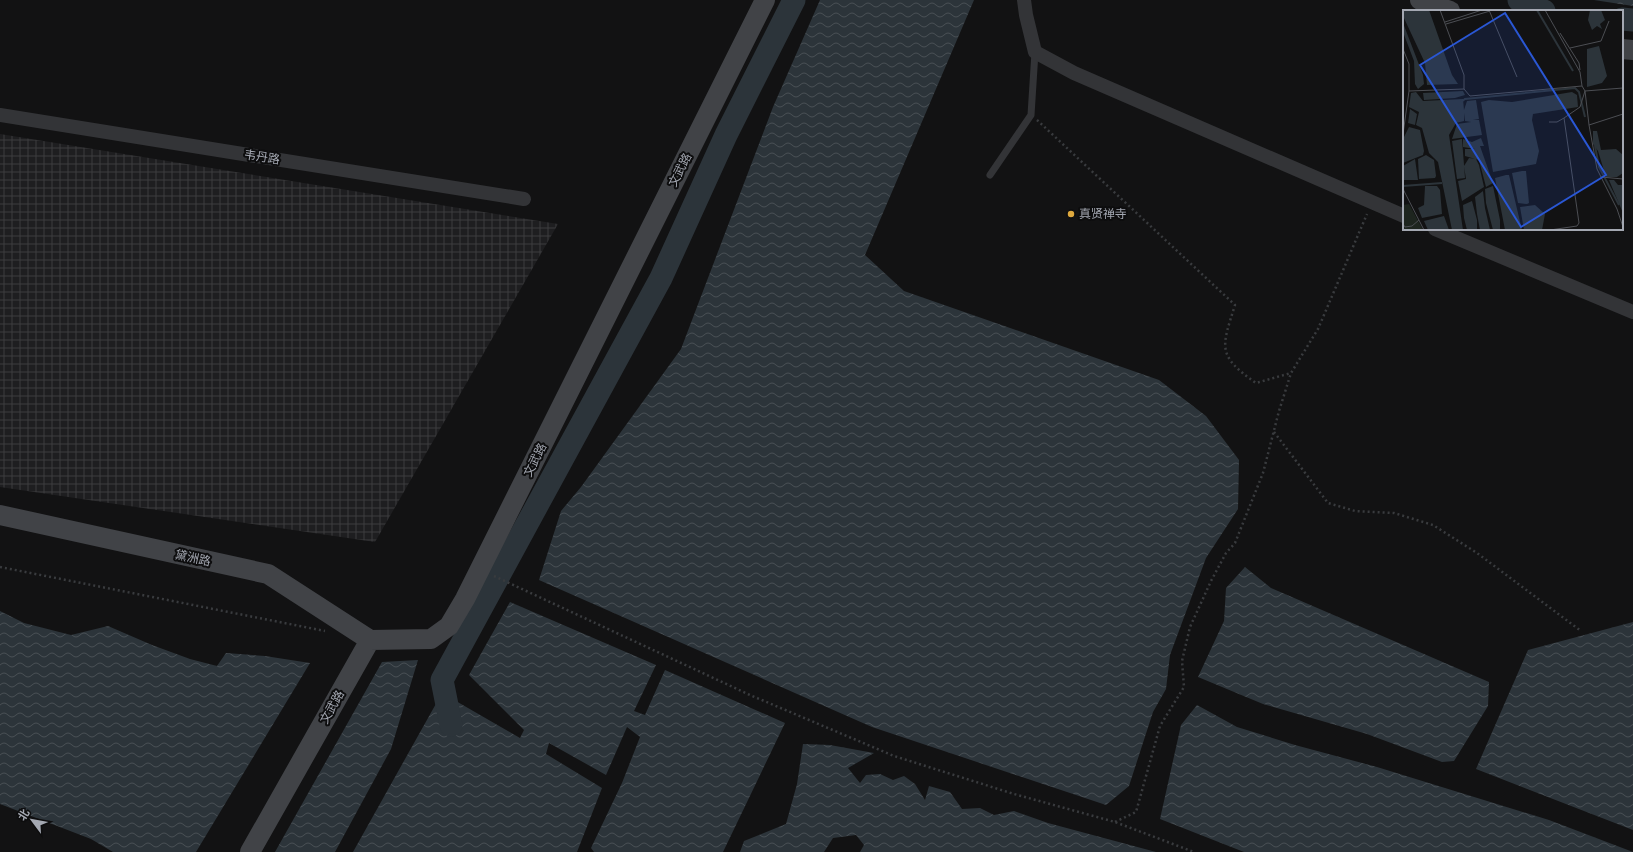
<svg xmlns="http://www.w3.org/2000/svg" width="1633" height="852" font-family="'Open Sans','Noto Sans SC',sans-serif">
	<defs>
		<pattern id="industrial-grid" width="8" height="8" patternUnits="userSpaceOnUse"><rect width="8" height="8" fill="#1e1e20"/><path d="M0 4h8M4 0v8" fill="none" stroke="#3c3c3e"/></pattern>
		<pattern id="water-waves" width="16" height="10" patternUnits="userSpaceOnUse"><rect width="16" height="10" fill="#2c343a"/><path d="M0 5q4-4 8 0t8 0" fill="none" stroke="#484f54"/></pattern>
	</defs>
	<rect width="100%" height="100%" fill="#121213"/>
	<path fill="url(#industrial-grid)" d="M0 134 558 224 375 542 0 487Z"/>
	<path fill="url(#water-waves)" d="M820 0H974L865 255 904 291 1159 380 1206 416 1239 460 1238 509 1206 558 1170 655 1166 689 1153 712 1129 786 1106 805 872 727 539 580 561 511 581 487 681 349 773 107Z
		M1594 0H1633V6Z
		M1245 567 1271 588 1489 682 1488 706 1454 761 1442 762 1367 734 1263 704 1198 677 1224 621 1226 588Z
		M510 602 656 665 634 711 645 715 665 670 785 723 723 852H594L591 848 622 783 640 737 627 727 606 775 549 743 546 754 602 788 577 852H353L442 693 520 738 524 730 469 675Z
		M0 611 24 623 71 635 108 626 152 645 190 659 217 666 226 653 265 656 310 663 196 852H113L91 839 0 804Z
		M1633 622V830L1476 769 1528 650Z
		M418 660 391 749 335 852H275L382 662Z
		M1197 705 1237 727 1295 745 1377 767 1549 820 1633 852H1244L1160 819 1181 725Z
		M803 744 830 745 874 753 848 768 860 783 866 775 880 774 893 780 904 776 915 784 925 800 929 786 950 792 962 809 980 808 994 815 1014 811 1048 823 1156 852H860L864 845 856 835 833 838 824 852H740L744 841 786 824 797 784Z"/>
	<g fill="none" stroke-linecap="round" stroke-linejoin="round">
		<path stroke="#2c343a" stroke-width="23" d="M1519 0 1544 11
			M1622 19 1633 20
			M451 725 442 680 661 278 726 135 794 0"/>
		<path stroke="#393b3e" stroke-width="2.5" stroke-dasharray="2 3" stroke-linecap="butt" d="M1037 120 1235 305C1222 347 1216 355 1256 383L1291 373
			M1274 432 1328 503 1355 511 1394 513 1433 525 1477 553 1581 631
			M0 567 325 631
			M494 576 750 695 894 756 1014 794 1115 822 1194 852
			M1115 822 1136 812 1160 726 1184 687 1182 661 1190 627 1211 581 1226 553 1235 543 1263 473 1279 411 1291 373 1318 329 1367 214"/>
		<path stroke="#333437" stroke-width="7" d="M990 175 1031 115 1035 52"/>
		<path stroke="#333437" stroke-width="14" d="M1024 0 1026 15 1035 52 1074 73 1404 216
			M0 115 524 199
			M1435 229 1633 312"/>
		<path stroke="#414347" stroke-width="20" d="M1420 0 1450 11
			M1622 49 1633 50
			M0 515 268 574 370 640
			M250 852 370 640 431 639 449 626 465 599 765 0"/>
	</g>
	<circle fill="#dfa93e" stroke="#0d0d0e" stroke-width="1.5" cx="1071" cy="214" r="4"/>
	<g text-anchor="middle" stroke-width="4" stroke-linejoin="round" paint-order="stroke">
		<g font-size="12" fill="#a4a8b2" stroke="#0d0d0e">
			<text transform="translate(262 157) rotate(9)" y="4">韦丹路</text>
			<text transform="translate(680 170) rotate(-63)" y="4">文武路</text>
			<text transform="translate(535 460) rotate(-63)" y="4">文武路</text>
			<text transform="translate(193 558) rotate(12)" y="4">黛洲路</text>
			<text transform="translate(332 707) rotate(-61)" y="4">文武路</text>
		</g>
		<g font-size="12" fill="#a4a8b2" stroke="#0d0d0e" text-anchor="start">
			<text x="1079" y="218">真贤禅寺</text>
		</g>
	</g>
	<g transform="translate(1403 10)">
		<rect width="220" height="220" fill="#121213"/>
		<path d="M6 194 20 220H0V195Z" fill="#1e251f"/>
		<path d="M0 0H26L49 65 55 74 24 75 22 53 0 6ZM187 0H198L202 10 197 14 199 19 194 16 189 20 185 10ZM0 13 20 65 21 74 15 79 12 74 11 51 0 22ZM196 36 204 66 199 73 184 77V39ZM60 81 62 85 52 88 21 90 20 83ZM13 82 20 91 60 89 61 100 64 91 73 90 76 109 70 110H76L79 125 49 129 54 114 68 112 62 111V103L61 111 53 113 46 125 60 220H49L35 152 26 143 19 118 13 115 16 102 6 97 8 83ZM169 82 174 85 175 97 130 104 129 110 136 141 133 154 90 162 78 92 86 90 109 92ZM7 99 14 104 12 115 5 113ZM6 117 17 120 21 141 20 145 0 153V129ZM190 121H194L198 140 213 139 220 145V163L214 167H203L195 141 190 134ZM78 128 81 136H77L90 173 83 177 76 150 62 146V139H72L60 137V129L69 132ZM59 129 62 168 54 169 49 131ZM23 145 31 150 33 166 32 168 16 169 15 149ZM66 148 73 149 76 155 81 177 59 191 55 171 63 169 61 156ZM12 149 15 170H0V156ZM119 161H123L126 193 124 194 115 193 109 163ZM103 165H106L119 220H102L92 168ZM206 170H211L215 175H220V203ZM22 176H34L37 180 39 204 19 208 15 198 21 195ZM90 176 97 210V220H90L83 193 82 179ZM80 181 82 198 87 220H77L74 204 72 187ZM69 191 74 210V220H64L61 208 60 195ZM132 195 142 204 139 220H121L117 197ZM41 206 46 220H25L21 211Z" fill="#2c343a"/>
		<path fill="none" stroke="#2c343a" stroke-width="2" d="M134 0 170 61M58 92 62 89 172 78 176 82 182 107M192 136 196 157 216 195M0 176 39 173"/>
		<path fill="none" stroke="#4c4e53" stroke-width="1" d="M37 0 61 65V79M86 0 114 67M142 0 177 62 179 76M42 12 79 0M43 14 87 1M157 23 176 53 177 60M167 38 198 31 206 11M0 39 6 54V81M146 112H154L161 108M186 115 194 159 214 199 220 217M0 124 6 81 61 79 67 86 179 76 182 81 220 78M198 167 220 169M0 179 21 220M0 214 2 217 9 216 16 210M147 220 174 216 176 213 161 108 177 97 182 81 186 115 220 104"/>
		<path fill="#2a57d4" fill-opacity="0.15" stroke="#2a57d4" stroke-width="2" d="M102 3 203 165 118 217 17 55Z"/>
		<rect width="220" height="220" fill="none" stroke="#a4a8b2" stroke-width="2"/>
	</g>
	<g transform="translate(32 820) rotate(302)" stroke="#0d0d0e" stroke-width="3" paint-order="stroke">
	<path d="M0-3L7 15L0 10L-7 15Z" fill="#a4a8b2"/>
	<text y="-6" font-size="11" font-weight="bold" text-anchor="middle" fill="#a4a8b2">北</text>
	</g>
</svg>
